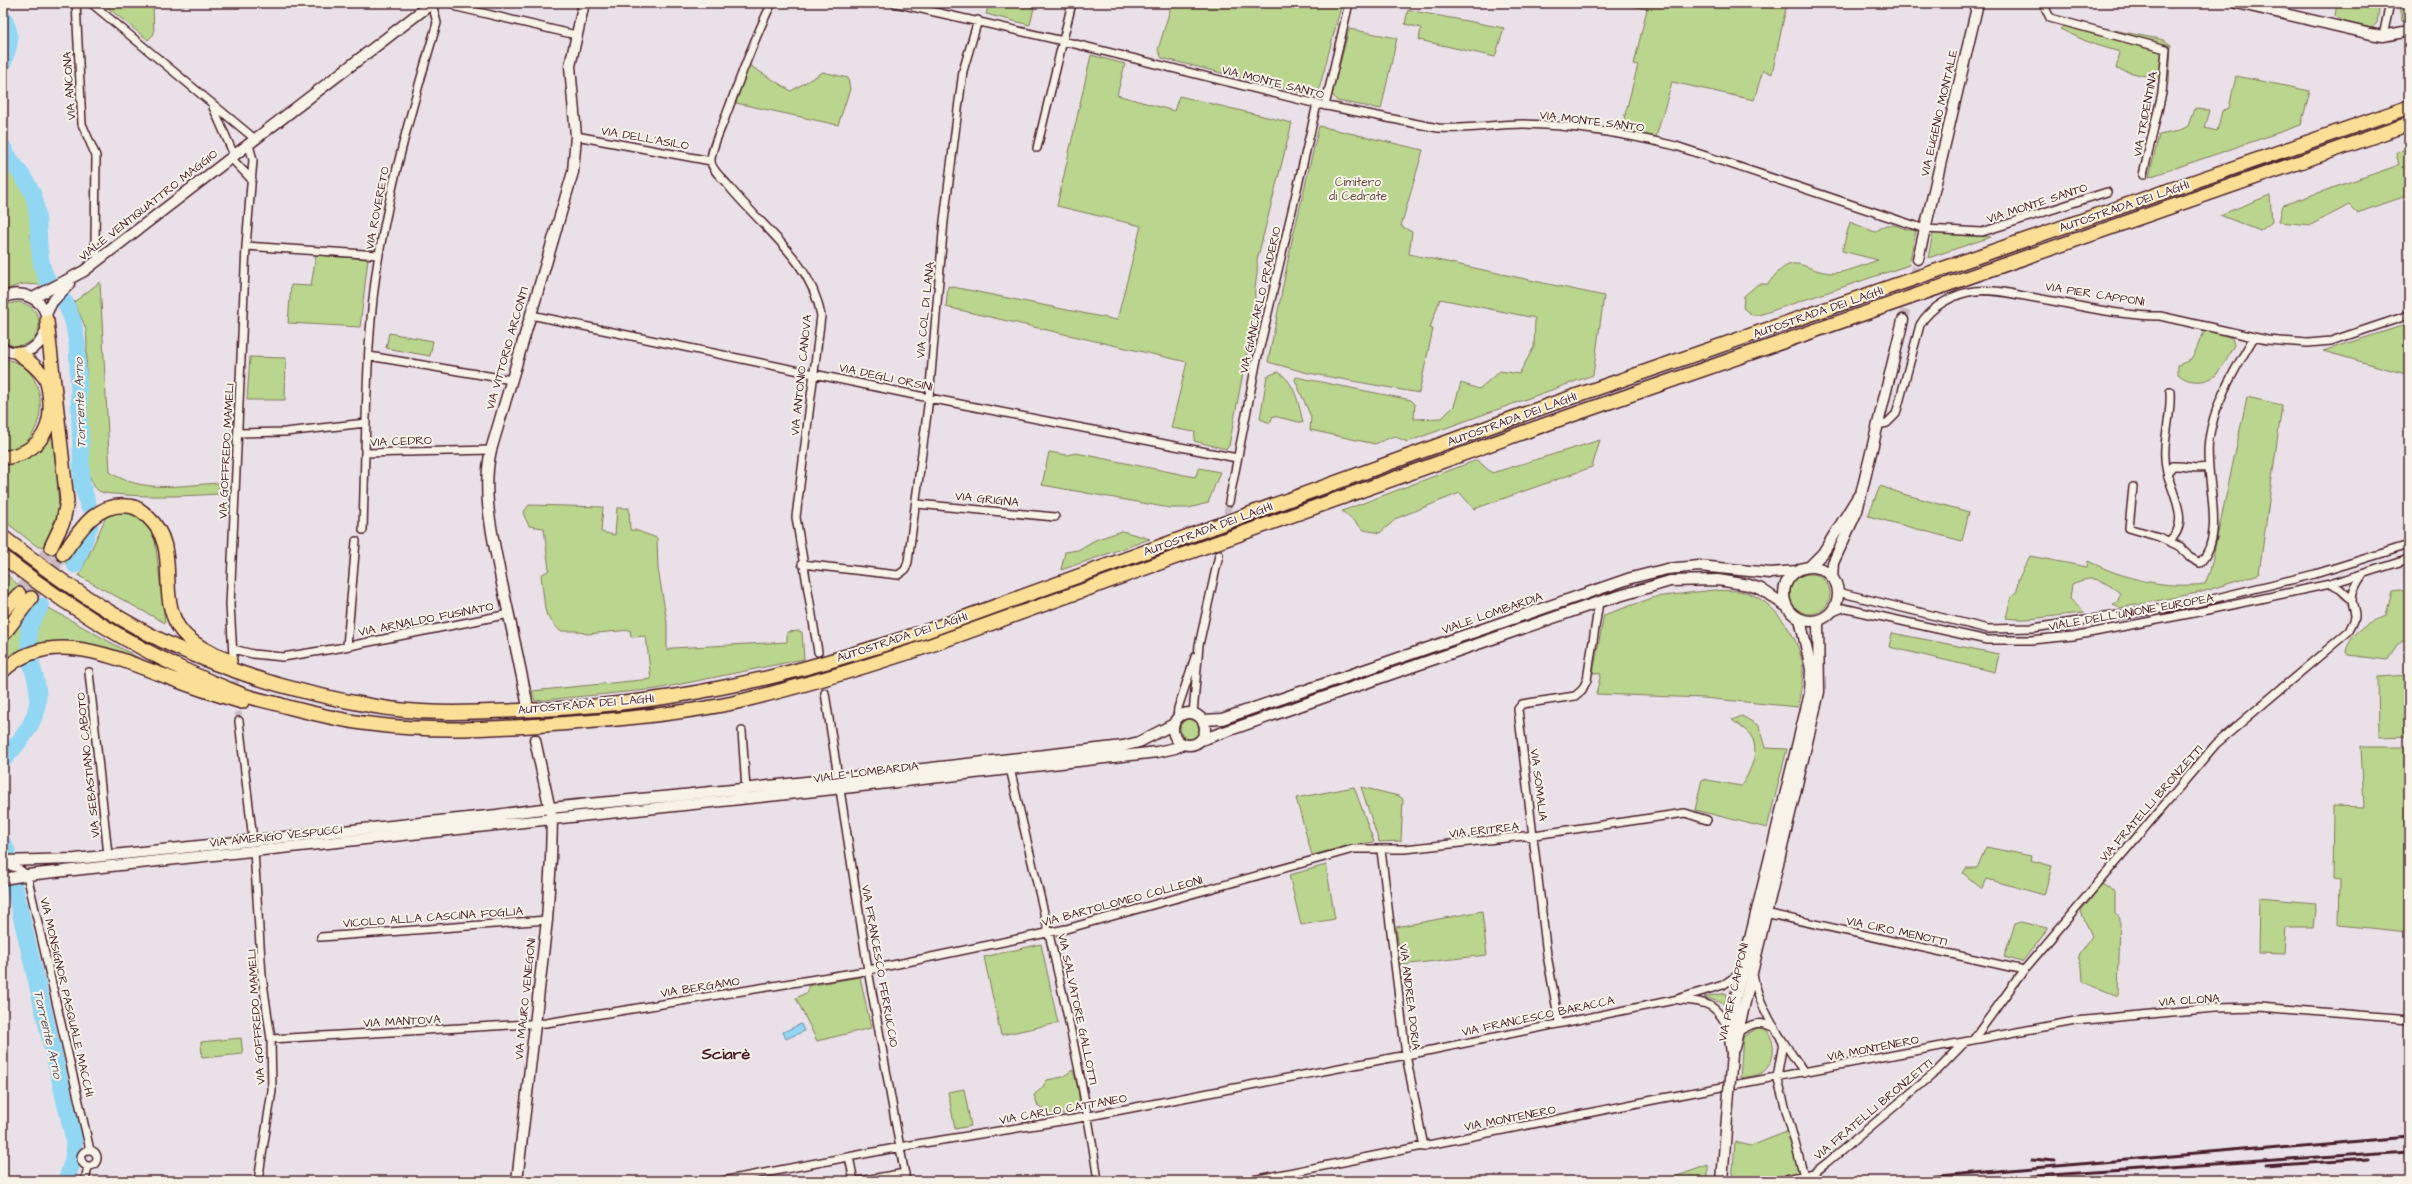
<svg xmlns="http://www.w3.org/2000/svg" width="2412" height="1184" font-family="'Architects Daughter',sans-serif">
	<rect width="100%" height="100%" fill="#eae1e8"/>
	<filter id="ink" filterUnits="userSpaceOnUse"><feTurbulence type="fractalNoise" baseFrequency=".025" numOctaves="2"/><feDisplacementMap in="SourceGraphic" scale="8" xChannelSelector="R" yChannelSelector="G"/><feConvolveMatrix kernelMatrix="1 2 1 2 8 2 1 2 1" color-interpolation-filters="sRGB"/></filter>
	<g filter="url(#ink)">
		<path fill="#bad58d" stroke="#827a5c" d="M102 3H153L154 34 148 40Z
			M989 3H1015L1034 8 1030 25 986 14Z
			M1172 3H1342L1318 93 1313 96 1162 58 1158 50Z
			M1629 3H1787L1772 74 1763 70 1754 100 1672 82 1656 137 1621 130 1638 65 1634 64 1647 9 1628 5Z
			M2337 3H2380L2377 23 2372 28 2341 21 2335 16Z
			M2400 3 2409 4V23L2402 21Z
			M1408 10 1504 28 1495 57 1419 40 1421 28 1405 24Z
			M2068 21 2164 40 2171 45 2169 82 2116 69 2120 52 2090 43 2060 29Z
			M1349 29 1397 38 1381 109 1337 101 1332 94Z
			M1091 55 1125 64 1117 95 1174 111 1179 96 1292 123 1257 260C1259 275 1252 291 1256 305L1229 446 1226 449 1194 441 1195 432 1171 428 1187 362 946 307 948 286 1117 320 1141 226 1057 206Z
			M749 65 791 91 823 72 848 78 850 89 838 125 736 103Z
			M2236 76 2310 91 2301 125 2149 177 2159 135 2179 131 2188 126 2194 109 2210 110 2205 128 2217 131 2222 111 2229 108Z
			M1319 126 1423 150 1401 226 1412 232 1409 254 1604 296 1593 375 1407 442 1394 436 1375 444 1310 430 1311 417 1295 380 1296 377 1411 400 1415 404 1414 419 1442 418 1454 406 1461 383 1479 389 1500 371 1519 374 1534 347 1535 318 1440 299 1430 328 1433 329 1419 393 1308 373 1268 362 1291 245Z
			M2409 148V195L2357 213 2349 205 2311 225 2279 222 2283 205 2399 165 2396 153Z
			M3 153 24 192 29 197 33 221 30 235 41 285 23 284 3 290Z
			M2270 195 2272 222 2260 231 2220 215Z
			M1850 222 1875 232C1878 230 1883 226 1886 225 1897 223 1906 232 1916 230L1909 265 1759 315H1752L1743 308 1744 296 1758 284H1768C1795 247 1802 272 1833 273 1845 273 1866 264 1878 260L1842 251Z
			M1933 233 1991 237 1928 258Z
			M316 255 368 259 360 327 288 323 291 285 311 286Z
			M100 282 110 472C142 494 182 485 219 483V494C187 496 156 497 125 495 117 494 107 494 101 492 72 480 91 358 86 330 84 321 77 311 74 302Z
			M19 302C38 306 44 322 35 338 25 346 13 350 3 340V308L8 304Z
			M2409 323V375L2323 351 2405 325Z
			M2206 330 2232 338 2234 345C2229 354 2223 367 2216 375 2205 384 2187 383 2178 374V365L2191 360C2197 350 2199 339 2206 330Z
			M389 333 433 341 430 356 386 348Z
			M250 357 286 358 285 400H247Z
			M3 359C44 362 52 421 23 445 18 449 9 451 3 453Z
			M1278 372C1295 381 1299 405 1303 423L1273 416 1270 423 1260 419 1267 376Z
			M2247 397 2282 405 2259 574 2202 592 2120 608 2113 605 2118 601 2120 593C2102 580 2095 574 2072 584L2070 599 2085 613C2061 614 2027 622 2006 618L2011 598 2017 591 2018 580 2030 556 2087 567 2088 561C2124 579 2165 589 2205 584L2210 571Z
			M55 434 59 510 44 546 38 547 3 520V466C25 463 41 451 55 434Z
			M1600 440 1592 467 1474 509 1460 493 1397 518 1380 533 1364 530 1342 511 1477 460 1492 473Z
			M1049 452 1067 455 1076 453 1195 477 1199 468 1220 472 1208 503 1189 508H1170L1042 485Z
			M1880 486 1903 494 1969 512 1962 541 1868 516Z
			M529 505 603 507 601 532 615 535 617 508H629L630 530H635L657 538 658 569 667 622V651L672 648 787 642V632L799 631 802 632 804 659 657 689 535 701 532 691 651 679 646 636 631 637 630 630 587 634 576 631H560L547 616 545 609 541 575 549 570 544 528 529 526 523 513Z
			M123 511C138 517 149 524 155 539L165 623 79 576 106 517Z
			M86 529 75 557 68 565 63 561Z
			M1122 531 1150 539 1061 570 1065 552 1078 550 1095 540Z
			M3 571 18 585 3 602Z
			M1790 594a20 20 0 1 1 40 0a20 20 0 1 1-40 0Z
			M1714 590C1724 591 1736 590 1745 592 1775 600 1804 643 1803 673 1803 684 1799 696 1798 707L1703 698 1596 694 1601 674 1593 673 1604 615 1655 597Z
			M2409 590V637L2397 645 2387 660 2349 655 2346 651C2351 632 2370 622 2386 615L2392 592Z
			M38 598 39 600 23 628V650L3 661V648Z
			M49 608 144 661C108 649 75 639 37 645 32 631 42 619 49 608Z
			M1892 633 1999 654 1995 672 1889 647Z
			M2409 675V736L2379 737 2378 677Z
			M1742 716 1759 726 1765 748 1787 749 1767 828 1695 810 1702 779 1741 786C1749 774 1761 751 1751 736 1747 730 1738 725 1732 720Z
			M1180 729a10 10 0 1 1 20 0a10 10 0 1 1-20 0Z
			M2361 747H2409V932L2339 925 2340 880 2332 879 2333 806 2364 807Z
			M1354 787 1374 842 1347 846 1312 855 1296 798Z
			M1361 787 1399 796 1403 799 1401 841 1379 842Z
			M1986 847 2031 856 2030 860 2052 866 2044 895 1987 879 1982 889 1963 873 1966 868H1977Z
			M1326 865 1335 919 1301 925 1289 875Z
			M2101 885 2115 890V914L2120 918 2118 996 2083 982 2082 967 2078 956 2092 936 2081 912Z
			M2259 898 2316 903 2313 927H2286L2284 954 2258 953Z
			M1482 911 1487 955 1401 965 1396 927Z
			M2020 922 2048 928 2022 962 2004 957 2015 924Z
			M1041 944 1058 1023 1001 1035 984 957Z
			M860 977 871 1028 817 1041 796 998 808 992V986Z
			M1726 993 1727 995 1725 1004 1704 997Z
			M1763 1027C1776 1037 1777 1060 1764 1071 1758 1077 1748 1076 1740 1078L1743 1037 1757 1028Z
			M241 1038 243 1054 202 1058 201 1042Z
			M1073 1070C1076 1083 1084 1101 1075 1112L1051 1116 1038 1106 1034 1095 1042 1088 1047 1080 1062 1077Z
			M964 1089 971 1126 955 1129 948 1092Z
			M1789 1131 1800 1171 1799 1175 1784 1178V1181H1732L1735 1142 1751 1146Z
			M1708 1165V1181H1670L1669 1179Z"/>
		<path fill="#91d7f3" stroke="#758da3" d="M801 1024 804 1031 786 1039 783 1032Z"/>
		<g fill="none" stroke-linecap="round" stroke-linejoin="round">
			<path stroke="#91d7f3" stroke-width="17" d="M3 18C14 37 9 45 3 63
				M3 147C11 164 28 179 34 197 42 225 34 256 48 281
				M65 302 73 321 77 343 82 484 88 505
				M75 565 90 525
				M29 646V626L41 606
				M3 760C20 741 37 724 38 697 39 686 33 672 31 661
				M3 844 7 851
				M14 886 74 1140 73 1160 66 1181"/>
			<path stroke="#cabac2" stroke-width="7" stroke-dasharray="7 3.5" stroke-linecap="butt" d="M1219 555 1229 502
				M818 652 825 693
				M234 670 239 721"/>
			<path stroke="#cabac2" stroke-width="10" stroke-dasharray="10 5" stroke-linecap="butt" d="M1903 320 1918 259"/>
			<path stroke="#cabac2" stroke-width="13" stroke-dasharray="13 6" stroke-linecap="butt" d="M19 594 51 547
				M31 598 63 554"/>
			<defs>
				<path id="street" d="M76 3 82 124 96 156 95 245 98 260
					M91 3 255 139
					M453 3 457 7 576 35
					M772 3C753 40 740 79 725 118 721 129 710 151 711 162 712 170 722 178 727 184 760 226 812 260 821 316L796 517 818 652
					M895 3 1063 41 1317 104 1438 128C1466 130 1494 124 1523 124 1574 125 1626 134 1676 146L1925 229 1982 232 2107 192
					M2043 3 2050 18 2166 49 2162 93 2143 175
					M2383 36 2390 3
					M1325 106 1349 3
					M213 107 234 155
					M576 136 711 161
					M1037 148 1072 3
					M231 158 252 180
					M246 246 379 255
					M531 315 929 398 1237 458
					M369 356 512 380
					M1878 425 1887 423 1896 414 1920 325C1930 307 1955 293 1975 291 1994 289 2012 294 2030 297 2074 304 2116 316 2160 316L2267 340 2308 343 2331 341 2409 315
					M239 433 285 432 366 423
					M365 453C367 387 368 320 379 254 393 174 414 100 437 23L432 3
					M2167 473C2160 445 2172 419 2170 392
					M2133 487 2129 528 2159 537 2181 547 2189 557 2200 563C2228 533 2203 476 2209 439 2215 400 2235 370 2254 337
					M1229 502 1256 364 1317 104
					M917 504 1055 517
					M363 530 365 453 491 450
					M2169 541C2191 524 2173 495 2167 473L2173 466C2186 465 2195 470 2208 467
					M802 564 898 575 905 570 908 562 929 398 944 221 958 109 963 71 978 20
					M2330 584 2340 589 2352 600
					M1838 592 1988 629 2033 628 2192 604 2315 574 2409 545
					M1831 613 1843 608 1987 640H2031L2073 636 2194 613 2330 584 2409 559
					M347 646 356 541
					M233 649 253 654 283 657 339 648 509 614
					M233 656 230 605 246 246 253 160 249 145
					M89 672 108 855
					M825 693 868 970 906 1181
					M1193 714 1199 645 1219 555
					M1177 719 1178 708 1195 657
					M239 721 253 840
					M742 731 746 789
					M1010 768C1041 905 1078 1041 1098 1181
					M1381 850 1406 1055 1424 1147
					M254 851 262 976 271 1039 272 1091 258 1181
					M3 864 19 869 27 875 90 1150
					M1765 913 2024 970
					M321 937 547 920
					M1753 975C1760 1012 1783 1041 1804 1072
					M1680 1000C1708 1001 1717 1005 1729 1030
					M1559 1022 1547 955 1518 709 1522 704 1575 696 1582 690 1587 680 1599 602
					M1738 1032C1753 1023 1759 1020 1775 1028
					M271 1039 546 1023 859 972 1066 929 1353 849H1405L1534 835 1685 813 1707 820
					M1973 1040 2024 970 2216 744 2349 631C2359 612 2354 617 2352 600 2352 591 2358 581 2363 574
					M1783 1043 1777 1077 1804 1176
					M81 1158a8 8 0 1 1 16 0a8 8 0 1 1-16 0Z
					M849 1157 854 1181
					M1787 1179 1814 1173 1828 1162 1937 1071 1965 1042
					M85 1181 88 1166
					M722 1181 911 1145 1074 1119 1422 1052 1674 1000 1723 985 1742 972
					M859 1181 905 1173
					M1248 1181 1658 1099 2075 1021 2215 1008 2260 1007 2409 1019"/>
				<path id="secondary" d="M2237 3 2371 34 2383 36 2409 31
					M1918 259 1978 3
					M3 298C11 294 21 293 30 297 66 313 40 367 3 349
					M33 298 84 271 432 3
					M46 314 52 302 69 284
					M1784 594a27 27 0 1 1 54 0a27 27 0 1 1-54 0Z
					M1809 567 1823 553 1859 495
					M1832 577 1833 563 1857 511 1903 320
					M527 702C519 661 510 620 501 579 493 537 481 494 491 450L573 172 576 136 570 66 584 3
					M1173 729a16 16 0 1 1 32 0a16 16 0 1 1-32 0Z
					M1202 720 1222 719 1631 578 1667 569 1699 566 1770 573 1797 571
					M1201 740 1599 602 1670 581 1718 580 1749 585 1761 589 1786 606
					M3 861 75 859 497 815C568 804 640 800 711 792 849 778 986 762 1123 746L1139 742 1174 724
					M3 879 27 875 853 787 1157 752 1175 748 1183 744
					M1734 1048 1819 692 1818 624 1820 620
					M1732 1054 1729 1030 1735 1000 1810 693 1811 669 1800 619
					M517 1181 547 920 551 859 552 819 535 740"/>
				<path id="highway" d="M47 321 67 501 63 522 51 547
					M3 458C34 454 52 435 50 402 49 394 49 385 45 378 38 368 28 360 18 353
					M3 537C63 583 128 629 199 657 254 680 314 696 373 706 416 714 462 713 505 711 578 709 652 702 724 687 793 674 860 652 927 631L1552 404 2409 107
					M63 554C79 532 95 503 127 506 136 506 142 511 148 517 181 547 157 591 178 626 187 642 213 655 230 661
					M3 557C76 613 154 661 241 694 256 700 273 702 288 707 315 714 343 721 370 724 437 733 505 728 572 723 625 719 680 714 733 703 800 687 866 667 931 645L1555 421 2409 124
					M3 611 19 594
					M3 635 31 598
					M3 671C51 625 118 659 170 678 193 687 218 695 242 702"/>
			</defs>
			<use href="#street" stroke="#4a1f2b" stroke-width="10"/>
			<use href="#secondary" stroke="#4a1f2b" stroke-width="13"/>
			<use href="#highway" stroke="#4a1f2b" stroke-width="16"/>
			<use href="#street" stroke="#f7f3e8" stroke-width="7"/>
			<use href="#secondary" stroke="#f7f3e8" stroke-width="10"/>
			<use href="#highway" stroke="#fbdf96" stroke-width="13"/>
			<path stroke="#4a1f2b" stroke-width="3" d="M2032 1159 2055 1161
				M2265 1166 2369 1159
				M1879 1181 2409 1136
				M1959 1181 2409 1151
				M2043 1181 2064 1180"/>
			<defs>
				<path id="secondary-bridge" d="M1722 1181 1732 1054"/>
			</defs>
			<use href="#secondary-bridge" stroke="#4a1f2b" stroke-width="13" stroke-linecap="butt"/>
			<use href="#secondary-bridge" stroke="#f7f3e8" stroke-width="10"/>
		</g>
	</g>
	<g text-anchor="middle" stroke-width="4" stroke-linejoin="round" paint-order="stroke">
		<g font-size="12" fill="#4a1f2b" stroke="#f7f3e8">
			<text transform="translate(1273 82) rotate(14)" y="4">VIA MONTE SANTO</text>
			<text transform="translate(69 86) rotate(-94)" y="4">VIA ANCONA</text>
			<text transform="translate(1939 113) rotate(-77)" y="4">VIA EUGENIO MONTALE</text>
			<text transform="translate(2145 114) rotate(-79)" y="4">VIA TRIDENTINA</text>
			<text transform="translate(1592 121) rotate(7)" y="4">VIA MONTE SANTO</text>
			<text transform="translate(645 138) rotate(10)" y="4">VIA DELL'ASILO</text>
			<text transform="translate(2037 203) rotate(-18)" y="4">VIA MONTE SANTO</text>
			<text transform="translate(148 205) rotate(-38)" y="4">VIALE VENTIQUATTRO MAGGIO</text>
			<text transform="translate(2124 206) rotate(-19)" y="4">AUTOSTRADA DEI LAGHI</text>
			<text transform="translate(377 208) rotate(-79)" y="4">VIA ROVERETO</text>
			<text transform="translate(2095 294) rotate(9)" y="4">VIA PIER CAPPONI</text>
			<text transform="translate(1260 300) rotate(-77)" y="4">VIA GIANCARLO PRADERIO</text>
			<text transform="translate(925 310) rotate(-84)" y="4">VIA COL DI LANA</text>
			<text transform="translate(1818 312) rotate(-19)" y="4">AUTOSTRADA DEI LAGHI</text>
			<text transform="translate(507 348) rotate(-74)" y="4">VIA VITTORIO ARCONTI</text>
			<text transform="translate(801 375) rotate(-84)" y="4">VIA ANTONIO CANOVA</text>
			<text transform="translate(886 377) rotate(12)" y="4">VIA DEGLI ORSINI</text>
			<text transform="translate(1512 419) rotate(-20)" y="4">AUTOSTRADA DEI LAGHI</text>
			<text transform="translate(401 441) rotate(-2)" y="4">VIA CEDRO</text>
			<text transform="translate(226 451) rotate(-87)" y="4">VIA GOFFREDO MAMELI</text>
			<text transform="translate(987 499) rotate(6)" y="4">VIA GRIGNA</text>
			<text transform="translate(1208 529) rotate(-20)" y="4">AUTOSTRADA DEI LAGHI</text>
			<text transform="translate(2131 612) rotate(-10)" y="4">VIALE DELL'UNIONE EUROPEA</text>
			<text transform="translate(1492 613) rotate(-19)" y="4">VIALE LOMBARDIA</text>
			<text transform="translate(426 619) rotate(-11)" y="4">VIA ARNALDO FUSINATO</text>
			<text transform="translate(902 637) rotate(-18)" y="4">AUTOSTRADA DEI LAGHI</text>
			<text transform="translate(586 704) rotate(-5)" y="4">AUTOSTRADA DEI LAGHI</text>
			<text transform="translate(88 765) rotate(-96)" y="4">VIA SEBASTIANO CABOTO</text>
			<text transform="translate(866 772) rotate(-7)" y="4">VIALE LOMBARDIA</text>
			<text transform="translate(1539 785) rotate(83)" y="4">VIA SOMALIA</text>
			<text transform="translate(2151 803) rotate(-49)" y="4">VIA FRATELLI BRONZETTI</text>
			<text transform="translate(1484 830) rotate(-6)" y="4">VIA ERITREA</text>
			<text transform="translate(276 836) rotate(-6)" y="4">VIA AMERIGO VESPUCCI</text>
			<text transform="translate(1122 901) rotate(-15)" y="4">VIA BARTOLOMEO COLLEONI</text>
			<text transform="translate(433 917) rotate(-4)" y="4">VICOLO ALLA CASCINA FOGLIA</text>
			<text transform="translate(1897 931) rotate(12)" y="4">VIA CIRO MENOTTI</text>
			<text transform="translate(880 966) rotate(80)" y="4">VIA FRANCESCO FERRUCCIO</text>
			<text transform="translate(700 987) rotate(-9)" y="4">VIA BERGAMO</text>
			<text transform="translate(1733 992) rotate(-77)" y="4">VIA PIER CAPPONI</text>
			<text transform="translate(67 997) rotate(77)" y="4">VIA MONSIGNOR PASQUALE MACCHI</text>
			<text transform="translate(1410 997) rotate(83)" y="4">VIA ANDREA DORIA</text>
			<text transform="translate(525 999) rotate(-84)" y="4">VIA MAURO VENEGONI</text>
			<text transform="translate(2189 1000) rotate(-4)" y="4">VIA OLONA</text>
			<text transform="translate(1078 1009) rotate(78)" y="4">VIA SALVATORE GALLOTTI</text>
			<text transform="translate(1538 1016) rotate(-12)" y="4">VIA FRANCESCO BARACCA</text>
			<text transform="translate(256 1017) rotate(-94)" y="4">VIA GOFFREDO MAMELI</text>
			<text transform="translate(402 1021) rotate(-3)" y="4">VIA MANTOVA</text>
			<text transform="translate(1873 1048) rotate(-11)" y="4">VIA MONTENERO</text>
			<text transform="translate(1063 1109) rotate(-10)" y="4">VIA CARLO CATTANEO</text>
			<text transform="translate(1873 1109) rotate(-40)" y="4">VIA FRATELLI BRONZETTI</text>
			<text transform="translate(1510 1118) rotate(-11)" y="4">VIA MONTENERO</text>
		</g>
		<g font-size="12" fill="#664c44" stroke="#f7f3e8">
			<text x="1358" y="186">Cimitero<tspan x="1358" dy="14">di Cedrate</tspan></text>
		</g>
		<g font-size="13" font-style="italic" fill="#5c4d5d" stroke="#f7f3e8">
			<text transform="translate(79 403) rotate(-92)" y="5">Torrente Arno</text>
			<text transform="translate(49 1034) rotate(77)" y="5">Torrente Arno</text>
		</g>
		<g font-size="16" font-weight="bold" fill="#4a1f2b" stroke="#f7f3e8">
			<text x="726" y="1059">Sciarè</text>
		</g>
	</g>
	<rect width="2412" height="1184" fill="none" stroke="#f7f3e8" stroke-width="16"/>
	<rect x="8" y="8" width="2396" height="1168" fill="none" stroke="#4a1f2b" stroke-width="1.5" filter="url(#ink)"/>
</svg>
